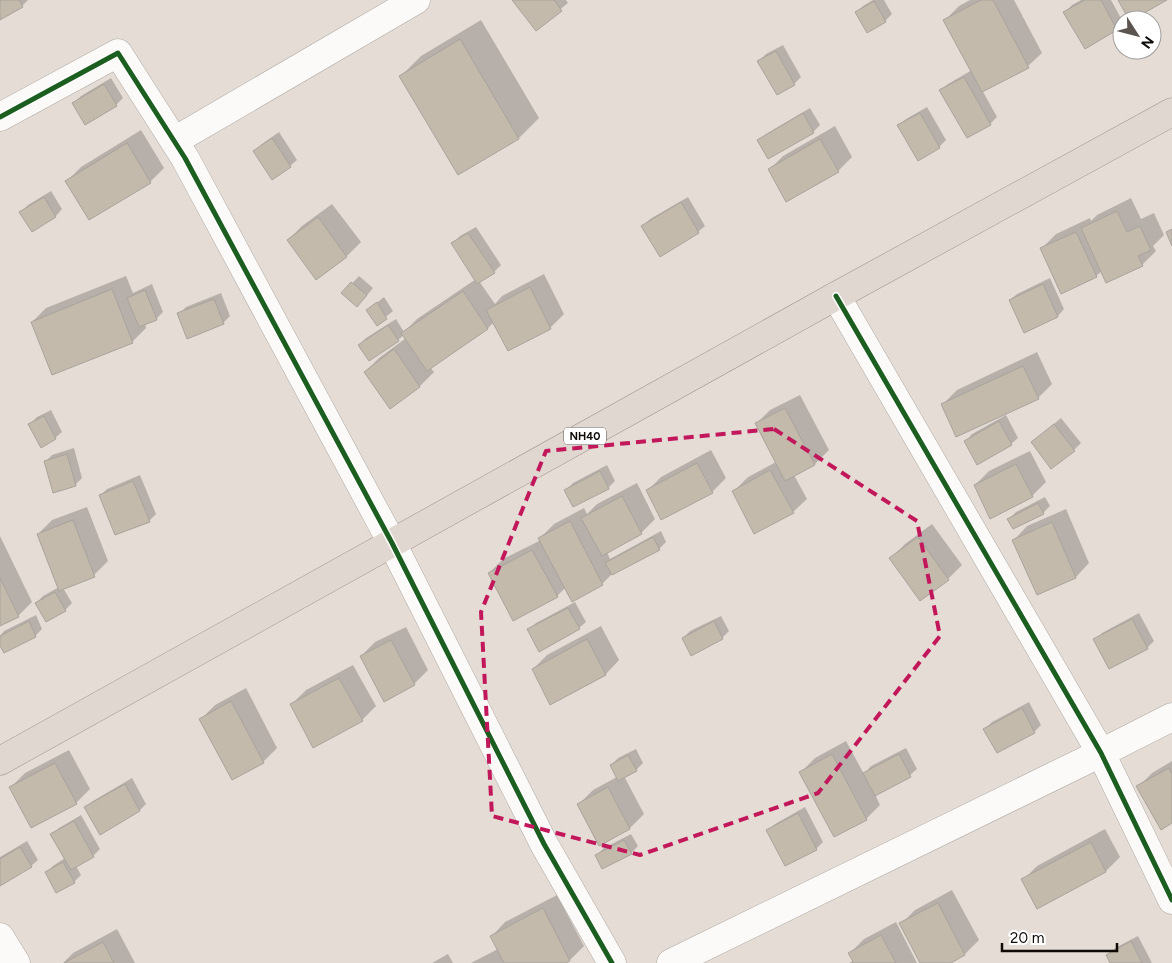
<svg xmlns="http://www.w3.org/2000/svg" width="1172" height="963" font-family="Figtree,sans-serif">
	<rect width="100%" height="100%" fill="#e5ddd5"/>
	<path fill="#0003" d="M0 0H28L22 6 0 19Z
		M514 0H566L568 3 536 29Z
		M873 0H884L892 14 885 21 857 12 863 6Z
		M970 0H1014L1042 53 1028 66 982 90 997 117 990 124 941 90 948 84 972 70 945 20 959 6Z
		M1081 0H1111L1122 20V24L1117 29 1085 47 1065 12 1072 5Z
		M481 20 539 118 519 138 459 173 401 76 421 56Z
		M783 45 801 77 794 84 777 93 759 61 766 54Z
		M111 78 123 98 116 105 74 103 81 96Z
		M927 107 946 140 939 147 899 126 906 119Z
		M810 108 820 125 813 132 769 157 759 140 766 134Z
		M835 126 852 157 838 171 769 170 783 156Z
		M141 130 164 168 150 182 67 181 81 167Z
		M279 132 297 160 290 166 255 151 262 144Z
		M51 191 62 209 56 216 32 230 21 212 28 205Z
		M688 197 705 226 698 232 643 226 650 219Z
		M1131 198 1141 219 1154 213 1164 235 1153 246 1156 251 1142 265 1102 271 1096 276 1042 248 1056 234 1090 218 1091 221 1097 215Z
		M332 204 361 242 347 256 317 279 288 240 302 226Z
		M476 227 501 265 494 272 479 281 495 304 502 296 544 274 564 314 550 328 509 350 494 322 488 328 430 367 434 372 420 386 391 407 365 372 379 358 406 338 404 335 398 340 359 345 366 338 396 319 404 332 417 319 476 279 453 243 460 236Z
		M126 276 133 293 152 284 163 312 156 319 145 323 146 328 132 342 32 322 46 308Z
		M359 276 373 288 364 299 343 293Z
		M1050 278 1064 309 1058 316 1010 300 1017 294Z
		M221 293 230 316 223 323 179 314 186 307Z
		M384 297 393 311 377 324 368 310Z
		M1037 352 1052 384 1038 398 943 404 957 390Z
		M800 395 829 450 815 464 794 475 807 499 793 512 734 491 748 477 776 462 756 424 770 410Z
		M51 410 62 432 55 438 30 424 37 417Z
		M1006 415 1018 438 1011 444 966 441 972 434Z
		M1061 418 1081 443 1074 450 1032 442Z
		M74 448 82 478 75 485 45 462 52 455Z
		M711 450 726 478 712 492 647 491 661 477Z
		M1030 451 1046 482 1032 496 975 485 989 471Z
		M607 465 615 481 608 488 566 490 573 483Z
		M140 475 156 514 149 521 100 496 107 489Z
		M637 483 655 519 641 533 607 552 610 559 661 531 666 542 659 549 613 573 602 584 566 587 557 596 489 573 503 559 541 540 540 538 554 524 584 508 587 514 597 504Z
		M1045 497 1050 506 1043 513 1009 519 1016 512Z
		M87 507 108 561 94 575 63 588 72 603 65 610 36 603 43 596 59 587 38 534 52 520Z
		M1066 509 1089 563 1076 577 1014 540 1027 526Z
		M932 524 962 565 948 579 920 599 891 558 905 544Z
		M0 536 32 602 18 616 0 625Z
		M575 602 586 622 579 628 529 629 536 623Z
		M1139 613 1154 641 1147 648 1110 668 1095 640 1102 633Z
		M36 615 42 629 35 636 4 651 0 643V636L4 631Z
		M721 616 729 631 722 638 692 654 683 638 690 631Z
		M601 626 619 660 606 674 551 703 533 669 547 655Z
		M406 627 428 670 414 684 361 656 375 642Z
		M353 665 376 706 362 720 292 704 306 690Z
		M246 688 277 748 263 762 201 719 215 705Z
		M1029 702 1041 725 1034 732 985 729 992 722Z
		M846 741 864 774 871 766 906 748 917 769 910 775 875 794 880 805 866 819 801 772 815 758Z
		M636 749 643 763 636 770 624 776 644 814 630 828 600 844 579 804 593 790 617 777 611 765 618 758Z
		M69 750 90 789 76 803 11 787 25 773Z
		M1172 761V822L1138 787 1152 773Z
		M132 778 146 804 140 810 86 807 93 801Z
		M805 807 823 842 816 849 768 830 775 824Z
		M81 815 100 849 93 856 76 866 81 875 74 882 46 873 53 866 65 858 52 834 59 828Z
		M1105 829 1120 857 1106 871 1038 907 1023 880 1037 866Z
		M631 834 638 846 631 853 597 855 604 848Z
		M27 841 38 860 31 866 0 885V857Z
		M952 890 979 940 965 954 948 963H922L901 924 915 910Z
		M557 895 584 946 570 960 563 963H471L498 949 492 936 505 922Z
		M896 922 917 963H849L854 960 850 953 864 939Z
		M117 929 135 963H63L73 953Z
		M1138 936 1152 963H1112L1108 955 1115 948Z
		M448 954 453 963H432Z"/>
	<path fill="#c3baac" stroke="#a8a39c" d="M0 0H19L23 7 0 20Z
		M512 0H554L562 11 536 31Z
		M981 0H993L1029 68 982 92 943 20Z
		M1085 0H1101L1117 30 1085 49 1063 12Z
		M1118 0H1167L1132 20H1129Z
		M874 1 886 22 867 33 855 12Z
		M460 39 519 139 458 175 399 76Z
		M776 51 795 85 777 95 757 61Z
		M964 77 991 125 967 138 939 90Z
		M104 84 117 106 85 125 72 103Z
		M803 113 814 133 768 159 757 140Z
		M920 113 940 148 918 161 897 125Z
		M272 138 291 167 272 180 253 151Z
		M820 139 839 172 786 202 768 169Z
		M127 143 151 183 89 220 65 181Z
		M44 197 56 217 32 232 19 212Z
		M681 202 699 233 660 257 641 226Z
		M1117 211 1127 232 1140 226 1151 250 1138 256 1143 266 1106 283 1081 228Z
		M318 217 347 257 316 280 287 240Z
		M1172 229V246L1166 232Z
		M1076 232 1097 277 1061 294 1040 248Z
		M468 233 495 273 477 284 451 243Z
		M351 282 367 295 357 307 341 293Z
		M1043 284 1058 317 1024 333 1009 300Z
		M530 287 551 329 508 351 486 310Z
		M112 289 133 343 52 375 31 322Z
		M145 290 157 320 139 327 127 298Z
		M463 291 488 329 427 371 401 333Z
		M214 299 224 324 187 339 177 313Z
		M377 302 387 319 377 326 366 310Z
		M388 325 399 341 369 361 358 345Z
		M394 349 420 387 390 409 364 372Z
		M1023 366 1039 399 956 437 941 404Z
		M785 408 815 465 785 481 755 423Z
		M44 416 56 439 41 448 28 424Z
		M999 421 1012 445 977 465 964 441Z
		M1054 424 1075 451 1051 469 1031 442Z
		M67 454 76 486 53 493 44 461Z
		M697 463 713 493 661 520 646 490Z
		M1016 464 1033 497 990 519 974 485Z
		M770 470 794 513 754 534 732 491Z
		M600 471 609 489 573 507 564 490Z
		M133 481 150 522 115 535 99 495Z
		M622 496 642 534 602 556 581 518Z
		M1038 503 1044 514 1013 529 1007 519Z
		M73 520 95 577 59 591 37 534Z
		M570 521 603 585 572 602 538 538Z
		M1052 522 1076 578 1037 595 1012 540Z
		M653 537 660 550 612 575 605 563Z
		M918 537 949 580 920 601 889 558Z
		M532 550 558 597 513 621 488 573Z
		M0 578 19 617 0 626Z
		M55 592 66 611 46 622 35 603Z
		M568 608 580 629 539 652 527 629Z
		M1132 619 1148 649 1109 669 1093 639Z
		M29 621 36 637 4 653 0 646V636Z
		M714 621 723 639 691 656 682 638Z
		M587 639 606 675 550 705 532 669Z
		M391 640 415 685 384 702 360 656Z
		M339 678 363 721 313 748 290 704Z
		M231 701 264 763 232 780 199 719Z
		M1022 708 1035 733 997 753 983 729Z
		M832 754 867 820 834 837 799 772Z
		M899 754 911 777 875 796 863 773Z
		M628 755 637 771 618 781 610 765Z
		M55 763 77 804 31 828 9 787Z
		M1169 768 1172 774V823L1161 830 1136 786Z
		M125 784 140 811 100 835 84 807Z
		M608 787 630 829 599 846 577 804Z
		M798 813 817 850 785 866 766 830Z
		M74 821 94 857 71 870 50 834Z
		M624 840 632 854 602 869 595 855Z
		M1091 842 1106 872 1037 909 1021 879Z
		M20 847 32 867 0 886V859Z
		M63 862 75 883 56 893 45 872Z
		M938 903 965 955 951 963H920L899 923Z
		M543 908 570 961 566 963H504L490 936Z
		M881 935 896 963H854L848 953Z
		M1131 941 1142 963H1110L1106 955Z
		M103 942 114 963H64Z"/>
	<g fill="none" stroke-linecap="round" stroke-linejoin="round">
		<defs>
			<path id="minor" d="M0 117 118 53 185 158 392 543 544 844 612 963
				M174 141 416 0
				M836 296 1101 753 1172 900
				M0 937 16 963
				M671 963 1101 753 1172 717"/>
			<path id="trunk" d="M0 761 836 296 1172 112"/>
		</defs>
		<use href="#minor" stroke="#afa9a3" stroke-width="29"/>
		<use href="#trunk" stroke="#a19289" stroke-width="29"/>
		<use href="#minor" stroke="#fbfaf9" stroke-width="28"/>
		<use href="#trunk" stroke="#e0d7d1" stroke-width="28"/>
		<defs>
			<path id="cycleway" d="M0 117 118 53 185 158 392 543 544 844 612 963
				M836 296 1101 753 1172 900"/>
		</defs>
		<use href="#cycleway" stroke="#fff" stroke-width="8"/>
		<use href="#cycleway" stroke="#1b5e20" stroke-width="5"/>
	</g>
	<path fill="none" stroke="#c2185b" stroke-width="4" stroke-dasharray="10 6" stroke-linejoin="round" d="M774 429 917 521 940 636 818 793 640 855 492 816 481 612 546 451Z"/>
	<g text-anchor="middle" stroke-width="5" stroke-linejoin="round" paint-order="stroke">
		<rect fill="#fff" stroke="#585451" stroke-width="1" x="564" y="427.5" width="42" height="17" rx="4"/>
		<g font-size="11" font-weight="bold" fill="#100b07">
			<text x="585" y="440">NH40</text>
		</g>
	</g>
	<g transform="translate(1137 35) rotate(126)"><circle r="24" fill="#ffffff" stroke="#9f9d9c"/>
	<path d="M0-4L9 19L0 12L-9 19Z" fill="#5b544f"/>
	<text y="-8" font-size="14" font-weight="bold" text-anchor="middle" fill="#100b07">N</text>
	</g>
	<path d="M1002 943v8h115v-8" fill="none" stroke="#100b07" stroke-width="2.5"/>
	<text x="1010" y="943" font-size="15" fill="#100b07" stroke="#ffffff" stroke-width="4" paint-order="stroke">20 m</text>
</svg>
